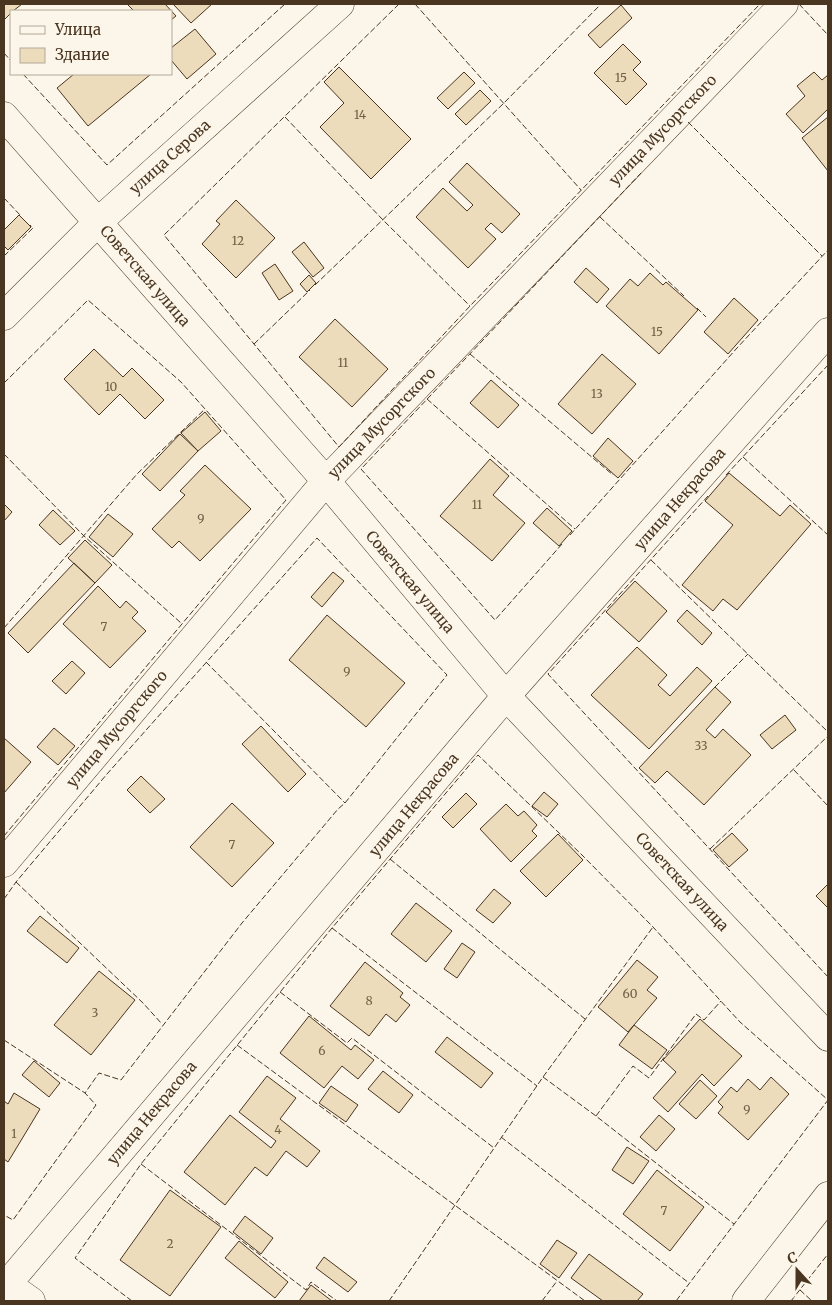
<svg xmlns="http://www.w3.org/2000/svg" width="832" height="1305" font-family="Merriweather,serif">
	<rect width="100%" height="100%" fill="#fbf6e9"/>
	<path fill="#ecdcbc" stroke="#4a3520" d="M4 4H22L13 11H11V13L4 20Z
		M127 4H165L176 16 171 20V11H134Z
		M173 4H212L191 23Z
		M621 5 632 18 600 48 588 35Z
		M195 29 216 54 187 79 171 60V48Z
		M623 44 641 62 633 70 647 84 626 105 594 73Z
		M339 67 411 139 371 179 320 127 344 103 324 82Z
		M464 72 475 83 448 109 437 98Z
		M814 72 822 80 828 75V109L803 133 786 114 805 96 797 86Z
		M74 74H151L88 126 57 88Z
		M480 90 491 101 466 125 455 114Z
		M828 117V171L802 138Z
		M467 163 520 214 502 233 491 223 485 229 496 239 468 268 416 217 443 188 467 211 473 205 449 182Z
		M236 200 275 238 236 278 202 244 220 224 216 221Z
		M19 215 31 227 8 250 4 246V230Z
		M304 242 324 268 313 277 292 252Z
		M275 264 293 291 279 300 262 273Z
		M586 268 609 289 597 303 574 282Z
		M650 273 663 285 666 282 698 310 659 354 606 306 630 279 638 286Z
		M309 275 316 283 307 292 300 284Z
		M734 298 758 320 728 354 704 332Z
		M335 319 388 369 352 407 299 357Z
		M94 349 123 377 132 368 164 400 145 419 120 394 99 415 64 379Z
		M602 354 636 384 592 434 558 404Z
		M491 380 519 405 498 428 470 403Z
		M205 412 221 431 198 451 181 433Z
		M180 434 198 451 160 491 142 474Z
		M608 438 633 461 618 478 593 456Z
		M490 459 509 476 493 495 525 523 492 561 440 516Z
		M205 465 251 509 200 561 179 541 172 548 152 529 185 495 180 491Z
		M729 473 780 516 790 505 811 524 737 610 723 599 713 611 682 585 733 525 705 501Z
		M4 504 12 512 4 521Z
		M547 508 572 531 559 546 533 523Z
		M53 510 75 531 60 545 39 525Z
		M108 514 133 534 113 557 89 537Z
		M85 540 112 565 95 583 68 558Z
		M74 563 95 583 28 653 8 633Z
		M333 572 344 581 322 607 311 597Z
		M635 581 667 611 639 642 606 612Z
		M98 586 120 608 126 601 138 612 132 618 146 631 110 668 63 624Z
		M687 610 712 633 702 645 677 621Z
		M327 615 405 683 366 727 289 660Z
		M637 647 667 675 658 685 670 696 697 667 712 681 649 749 591 695Z
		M72 661 85 673 66 694 52 681Z
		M715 687 731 702 706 730 715 738 723 729 751 755 704 805 667 771 655 783 639 768Z
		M785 715 796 730 772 749 760 735Z
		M261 726 306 774 288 792 242 744Z
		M54 728 75 746 58 765 37 747Z
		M4 738 31 762 4 793Z
		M141 776 165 799 150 813 127 790Z
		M544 792 558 804 547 817 532 806Z
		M466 793 477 804 453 828 442 817Z
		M232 803 274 843 232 887 190 847Z
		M506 804 518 816 524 811 537 825 532 831 537 836 511 862 480 829Z
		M732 833 748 850 729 867 713 850Z
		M558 834 583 860 546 897 520 871Z
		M828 884V908L816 896Z
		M494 889 511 903 493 923 476 910Z
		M416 903 452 931 426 962 391 934Z
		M40 916 79 948 67 963 27 931Z
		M462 943 475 952 457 978 444 969Z
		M637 960 658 977 647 990 657 998 628 1032 598 1007Z
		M365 962 403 993 400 997 410 1005 396 1022 386 1014 369 1036 330 1006Z
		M99 971 135 1000 91 1055 54 1025Z
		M309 1016 351 1050 355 1045 374 1060 358 1079 342 1066 324 1088 280 1053Z
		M700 1019 742 1056 714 1086 702 1074 668 1112 653 1098 676 1072 663 1060Z
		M634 1025 667 1050 652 1069 619 1045Z
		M447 1037 493 1073 481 1088 435 1052Z
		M34 1061 60 1083 49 1097 22 1075Z
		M383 1071 413 1095 399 1113 368 1089Z
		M267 1076 296 1098 280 1119 320 1151 307 1167 286 1151 267 1176 255 1167 225 1205 184 1172 230 1115 271 1148 276 1141 239 1112Z
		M771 1077 789 1094 748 1140 718 1113 723 1107 718 1102 731 1087 737 1092 748 1079 760 1090Z
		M700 1080 717 1096 696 1119 679 1104Z
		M331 1086 358 1105 346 1122 319 1103Z
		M14 1093 40 1109 8 1162 4 1159V1101L8 1104Z
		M659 1115 675 1129 656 1151 640 1137Z
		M627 1147 649 1161 633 1184 612 1170Z
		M657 1170 704 1207 670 1251 623 1214Z
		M170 1190 221 1227 170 1296 120 1260Z
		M245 1216 273 1238 261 1254 233 1232Z
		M557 1240 577 1253 559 1278 540 1264Z
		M239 1241 288 1282 275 1298 225 1258Z
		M589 1254 643 1294 637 1301H603L571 1278Z
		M324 1257 357 1282 348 1292 316 1268Z
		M311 1285 332 1301H299Z"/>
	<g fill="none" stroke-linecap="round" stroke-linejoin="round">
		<defs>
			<path id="minor" d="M4 116 326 481 506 696 828 1037
				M4 316 98 222 340 4
				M4 863 326 481 784 4
				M4 1282 31 1301
				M4 1288 506 696 828 332
				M746 1301 828 1196"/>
		</defs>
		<use href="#minor" stroke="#4a3520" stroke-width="29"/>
		<use href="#minor" stroke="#fbf6e9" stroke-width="28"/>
		<path stroke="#4a3520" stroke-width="1" stroke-dasharray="6 2.5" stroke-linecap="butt" d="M399 4 164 235 339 447 470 306 760 4
			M415 4 581 190
			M799 4 828 35
			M4 53 11 61
			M23 74 107 165 285 4
			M285 117 383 220 470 306
			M688 122 822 256
			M4 198 21 216
			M600 217 684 296
			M4 256 33 228 30 225
			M315 285 504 103 601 4
			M697 308 706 317
			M254 344 310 290
			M470 354 613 475
			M4 383 88 300 181 382 286 500 4 836
			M427 399 575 529
			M4 454 84 536 181 623
			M743 457 828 535
			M726 475 828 365
			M708 496 548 674 828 977
			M570 535 737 348 828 250
			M562 544 495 620 361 469 641 173
			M651 560 828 732
			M4 628 137 474 205 409
			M206 662 345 803
			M715 687 748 654
			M794 770 828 806
			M710 849 828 736
			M390 859 585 1019
			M16 882 143 1003 162 1024
			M4 899 16 882 107 774 317 538 447 675 345 803 338 809 242 923 121 1080 99 1073 85 1093 96 1105 13 1220 4 1215
			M332 928 537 1086
			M280 992 347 1043 352 1038 494 1148
			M4 1040 85 1093
			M237 1045 585 1301
			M543 1077 596 1116 734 1224
			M596 1116 633 1066 649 1078 696 1014 704 1020 721 1001
			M501 1137 689 1283
			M141 1164 306 1290 311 1282 337 1301
			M800 1290 812 1301
			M132 1301 75 1258 141 1164 332 928 478 755 582 855 653 927 740 1022 828 1100 676 1301
			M389 1301 543 1077 653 927
			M542 1301 557 1281
			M791 1301 828 1254"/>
	</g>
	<g text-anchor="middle" stroke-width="4" stroke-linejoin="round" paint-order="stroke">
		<g font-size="12" fill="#725f47">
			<text x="621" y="82">15</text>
			<text x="360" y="119">14</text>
			<text x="238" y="245">12</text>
			<text x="657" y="336">15</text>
			<text x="343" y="367">11</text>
			<text x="111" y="391">10</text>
			<text x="597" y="398">13</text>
			<text x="477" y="509">11</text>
			<text x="201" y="523">9</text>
			<text x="104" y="631">7</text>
			<text x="347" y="676">9</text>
			<text x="701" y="750">33</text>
			<text x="232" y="849">7</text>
			<text x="630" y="998">60</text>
			<text x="369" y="1005">8</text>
			<text x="95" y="1017">3</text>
			<text x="322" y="1055">6</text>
			<text x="747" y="1114">9</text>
			<text x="278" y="1134">4</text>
			<text x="14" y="1138">1</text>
			<text x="664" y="1215">7</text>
			<text x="170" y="1248">2</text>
		</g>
		<g font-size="15" fill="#4a3520" stroke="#fbf6e9">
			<text transform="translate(663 130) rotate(-46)" y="5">улица Мусоргского</text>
			<text transform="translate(170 157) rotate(-42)" y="5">улица Серова</text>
			<text transform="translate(145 276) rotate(49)" y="5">Советская улица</text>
			<text transform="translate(382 423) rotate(-46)" y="5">улица Мусоргского</text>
			<text transform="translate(680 499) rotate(-49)" y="5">улица Некрасова</text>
			<text transform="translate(410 582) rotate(50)" y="5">Советская улица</text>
			<text transform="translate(117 729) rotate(-50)" y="5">улица Мусоргского</text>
			<text transform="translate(414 805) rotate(-50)" y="5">улица Некрасова</text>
			<text transform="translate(682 882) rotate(47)" y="5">Советская улица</text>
			<text transform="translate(152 1113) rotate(-50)" y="5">улица Некрасова</text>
		</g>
	</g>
	<rect width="832" height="1305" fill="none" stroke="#4a3520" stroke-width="10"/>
	<rect x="10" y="10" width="162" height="65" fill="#fbf6e9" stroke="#b4a999"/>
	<rect x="20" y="26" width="25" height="8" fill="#fbf6e9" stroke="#b4a999"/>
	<text x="55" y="35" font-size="15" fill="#4a3520">Улица</text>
	<rect x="20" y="48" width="25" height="15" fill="#ecdcbc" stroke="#b4a999"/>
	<text x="55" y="60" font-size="15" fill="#4a3520">Здание</text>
	<g transform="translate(797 1270) rotate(339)" stroke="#fbf6e9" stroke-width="4" paint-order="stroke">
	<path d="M0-4L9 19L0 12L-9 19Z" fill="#4a3520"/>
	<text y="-8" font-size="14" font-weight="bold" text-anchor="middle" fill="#4a3520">С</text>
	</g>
</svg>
